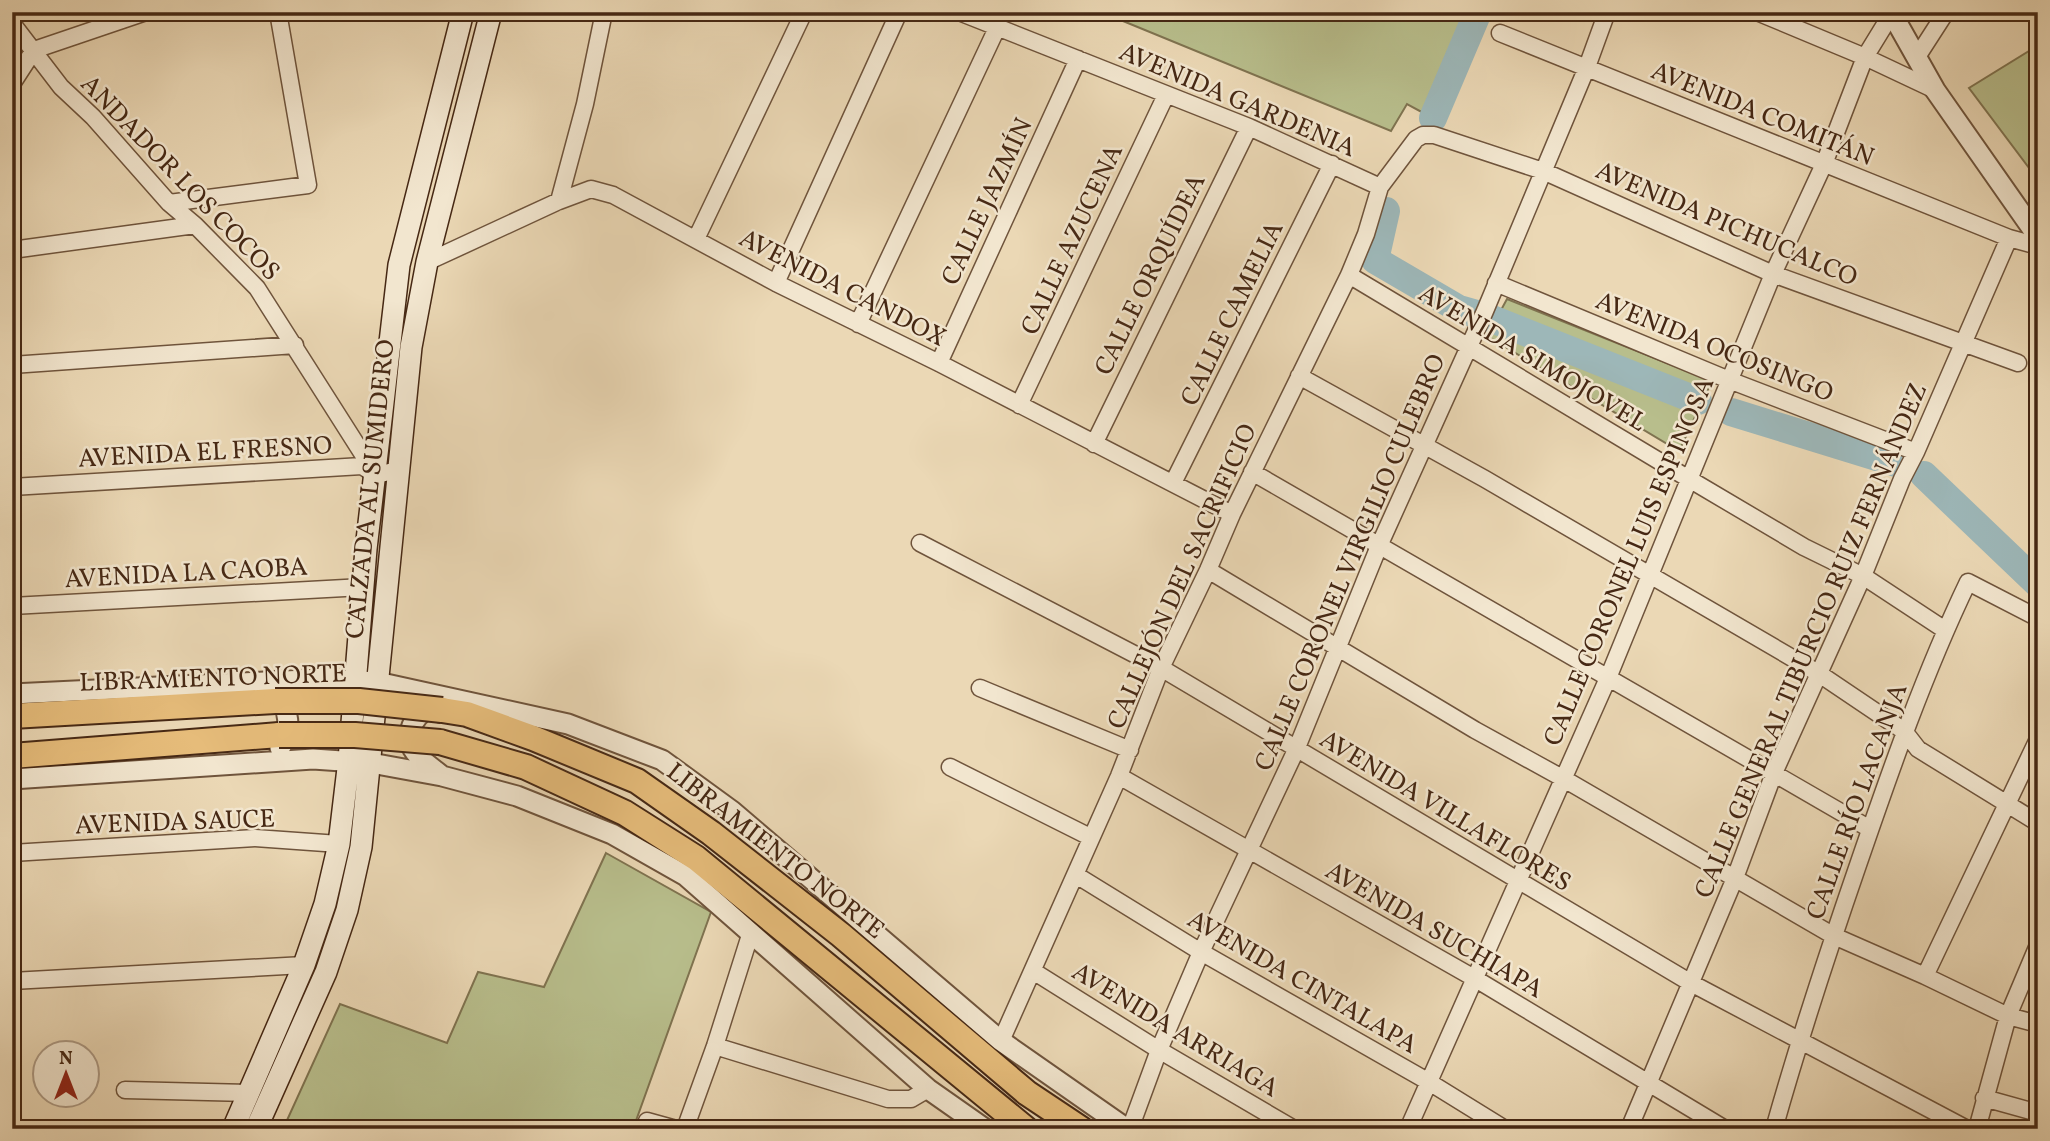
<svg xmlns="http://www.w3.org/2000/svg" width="2050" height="1141" font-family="Vollkorn,serif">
	<rect width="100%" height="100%" fill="#ebd8b5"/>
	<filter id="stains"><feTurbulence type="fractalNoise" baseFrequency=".00286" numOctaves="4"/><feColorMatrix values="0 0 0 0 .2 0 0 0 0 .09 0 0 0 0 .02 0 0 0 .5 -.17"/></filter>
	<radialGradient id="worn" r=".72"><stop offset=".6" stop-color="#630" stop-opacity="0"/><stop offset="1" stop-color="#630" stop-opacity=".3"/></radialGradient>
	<path fill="#b8be8c" stroke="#7f7350" stroke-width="2" d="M1101 12H1477L1429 116 1407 104 1391 131Z
		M2037 46 2038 48V180L1969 88Z
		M1507 299 1712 381 1679 451 1487 336Z
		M606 853 711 912 633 1129H283L340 1004 447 1043 478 972 544 987Z"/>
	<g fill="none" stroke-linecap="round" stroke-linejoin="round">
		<path stroke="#9db7b8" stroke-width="28" d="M1433 118 1478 12
			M1386 211 1375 260 1459 309 1487 317 1698 401
			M1731 412 1903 465
			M1924 475 2038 584"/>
		<defs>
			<path id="minor" d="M959 12 1249 127 1380 187
				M1757 12 1865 57 1935 90
				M12 23 61 87 93 117 169 203 195 225 257 288 376 475
				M1500 33 2009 238
				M1917 57 1946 12
				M12 84 34 50 146 12
				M559 201 585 104 604 12
				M169 203 308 185 278 12
				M696 239 804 12
				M12 250 195 225
				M427 262 559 201 591 189 613 195 776 283 939 363 1232 514
				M1349 275 1689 479 1804 547 1863 576 1945 630
				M776 283 899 12
				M1496 283 1729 380 1916 452
				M858 324 997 28
				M939 363 1078 59
				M12 365 295 345
				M1299 376 1485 479 1818 673 1904 731 1918 749 2038 823
				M1019 405 1166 95
				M1094 444 1249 127
				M1252 472 1870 829
				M1173 483 1332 164
				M12 487 362 466 376 475 398 470
				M920 543 1161 668 1691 983 1967 1129
				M1208 570 1475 730 1564 779 1834 936 1925 976 2008 1016 2038 1024
				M12 606 363 587
				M980 688 1130 750
				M950 767 1090 837
				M1119 776 1474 978 1725 1129
				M12 853 255 838 339 844
				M1076 875 1201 952 1429 1082 1505 1129
				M1033 971 1159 1050 1294 1129
				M1925 976 2038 739
				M12 981 304 965
				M1001 1041 1119 776 1161 668 1208 570 1232 514 1349 275 1366 234 1380 187 1416 139 1423 135H1434L1543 171 1773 274 2018 363
				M715 1046 888 1099H911L928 1089
				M125 1090 249 1093
				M1984 1098 2038 1113
				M647 1121 676 1129
				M685 1129 715 1046 751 932
				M1130 1129 1159 1050 1201 952 1296 750 1379 546 1485 311 1587 67 1607 12
				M1408 1129 1608 678 1773 274 1824 164 1865 57 1892 13
				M1629 1129 1735 878 1774 773 1863 576 1902 479 1916 452 2009 238 2038 246
				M1774 1129C1799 1040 1828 952 1858 865 1891 769 1924 674 1968 582L2038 618
				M1977 1129 2008 1016 2038 945"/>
			<path id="tertiary" d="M1891 12 1935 90 2038 237
				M275 692C290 708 292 730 280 748
				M12 694 326 679 377 682 568 724 662 760 732 811 1001 1041 1127 1129
				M436 707C416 710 404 731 413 749 419 760 433 768 442 776
				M12 779 313 759 371 763 442 776 517 796 612 834 686 876 928 1089 985 1129"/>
			<path id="secondary" d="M233 1129 304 965 325 904 339 844 349 760 366 549 399 265 463 12
				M256 1129 326 972 347 910 361 847 411 347 427 262 491 12"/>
			<path id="trunk" d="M442 710 467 714 533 738 637 781 711 833 841 935 1027 1093 1081 1129
				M12 716 275 701
				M440 742 526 767 625 813 696 858 1026 1129
				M12 756 279 735"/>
		</defs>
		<use href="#minor" stroke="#6f543c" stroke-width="19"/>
		<use href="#tertiary" stroke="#6f543c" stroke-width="23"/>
		<use href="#secondary" stroke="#462814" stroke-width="24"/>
		<use href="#trunk" stroke="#462814" stroke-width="28"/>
		<use href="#minor" stroke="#f2e6cf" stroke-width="16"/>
		<use href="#tertiary" stroke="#f2e6cf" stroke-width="19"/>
		<use href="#secondary" stroke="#f2e6cf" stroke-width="21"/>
		<use href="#trunk" stroke="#e6bc7a" stroke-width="24"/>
		<defs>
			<path id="trunk-bridge" d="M275 701H359L442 710
				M279 735H355L440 742"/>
		</defs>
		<use href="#trunk-bridge" stroke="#462814" stroke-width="28" stroke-linecap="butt"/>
		<use href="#trunk-bridge" stroke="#e6bc7a" stroke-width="24"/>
	</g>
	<g text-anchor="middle" stroke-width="5" stroke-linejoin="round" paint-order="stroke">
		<g font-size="26" fill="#462814" stroke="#f2e6cf">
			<text transform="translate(1238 99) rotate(23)" y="9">AVENIDA GARDENIA</text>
			<text transform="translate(1763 113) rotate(22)" y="9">AVENIDA COMITÁN</text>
			<text transform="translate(181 177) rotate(46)" y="9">ANDADOR LOS COCOS</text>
			<text transform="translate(986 201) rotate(-65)" y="9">CALLE JAZMÍN</text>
			<text transform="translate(1727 223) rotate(23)" y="9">AVENIDA PICHUCALCO</text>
			<text transform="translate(1071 239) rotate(-65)" y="9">CALLE AZUCENA</text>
			<text transform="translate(1149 274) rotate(-64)" y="9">CALLE ORQUÍDEA</text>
			<text transform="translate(843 287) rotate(27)" y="9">AVENIDA CANDOX</text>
			<text transform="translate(1231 313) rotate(-64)" y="9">CALLE CAMELIA</text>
			<text transform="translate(1715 346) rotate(22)" y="9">AVENIDA OCOSINGO</text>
			<text transform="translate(1533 357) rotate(31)" y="9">AVENIDA SIMOJOVEL</text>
			<text transform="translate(205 451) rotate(-3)" y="9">AVENIDA EL FRESNO</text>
			<text transform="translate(369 489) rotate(-84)" y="9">CALZADA AL SUMIDERO</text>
			<text transform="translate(1628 561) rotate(-67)" y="9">CALLE CORONEL LUIS ESPINOSA</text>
			<text transform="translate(1349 562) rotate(-67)" y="9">CALLE CORONEL VIRGILIO CULEBRO</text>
			<text transform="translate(186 572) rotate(-3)" y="9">AVENIDA LA CAOBA</text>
			<text transform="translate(1181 576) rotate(-66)" y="9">CALLEJÓN DEL SACRIFICIO</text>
			<text transform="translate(1810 640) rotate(-67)" y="9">CALLE GENERAL TIBURCIO RUIZ FERNÁNDEZ</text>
			<text transform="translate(213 677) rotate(-2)" y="9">LIBRAMIENTO NORTE</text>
			<text transform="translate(1856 801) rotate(-70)" y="9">CALLE RÍO LACANJA</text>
			<text transform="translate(1446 810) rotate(31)" y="9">AVENIDA VILLAFLORES</text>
			<text transform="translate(175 821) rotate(-2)" y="9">AVENIDA SAUCE</text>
			<text transform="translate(776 850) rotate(38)" y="9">LIBRAMIENTO NORTE</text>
			<text transform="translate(1435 929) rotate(30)" y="9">AVENIDA SUCHIAPA</text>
			<text transform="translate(1303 981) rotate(30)" y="9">AVENIDA CINTALAPA</text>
			<text transform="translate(1176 1029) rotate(31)" y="9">AVENIDA ARRIAGA</text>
		</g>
	</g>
	<rect width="2050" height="1141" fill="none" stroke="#ebd8b5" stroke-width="42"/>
	<rect x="14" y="14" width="2022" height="1113" fill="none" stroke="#462814" stroke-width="3.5"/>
	<rect x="21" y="21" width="2008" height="1099" fill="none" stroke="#462814" stroke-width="2"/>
	<g transform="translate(66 1074)"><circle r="33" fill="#f2e6cf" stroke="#ad9a84" stroke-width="2"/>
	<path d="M0-5L12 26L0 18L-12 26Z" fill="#8f2418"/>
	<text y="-10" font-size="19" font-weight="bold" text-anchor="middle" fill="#462814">N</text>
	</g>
	<rect width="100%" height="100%" filter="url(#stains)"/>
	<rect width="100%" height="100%" fill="url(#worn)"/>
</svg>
